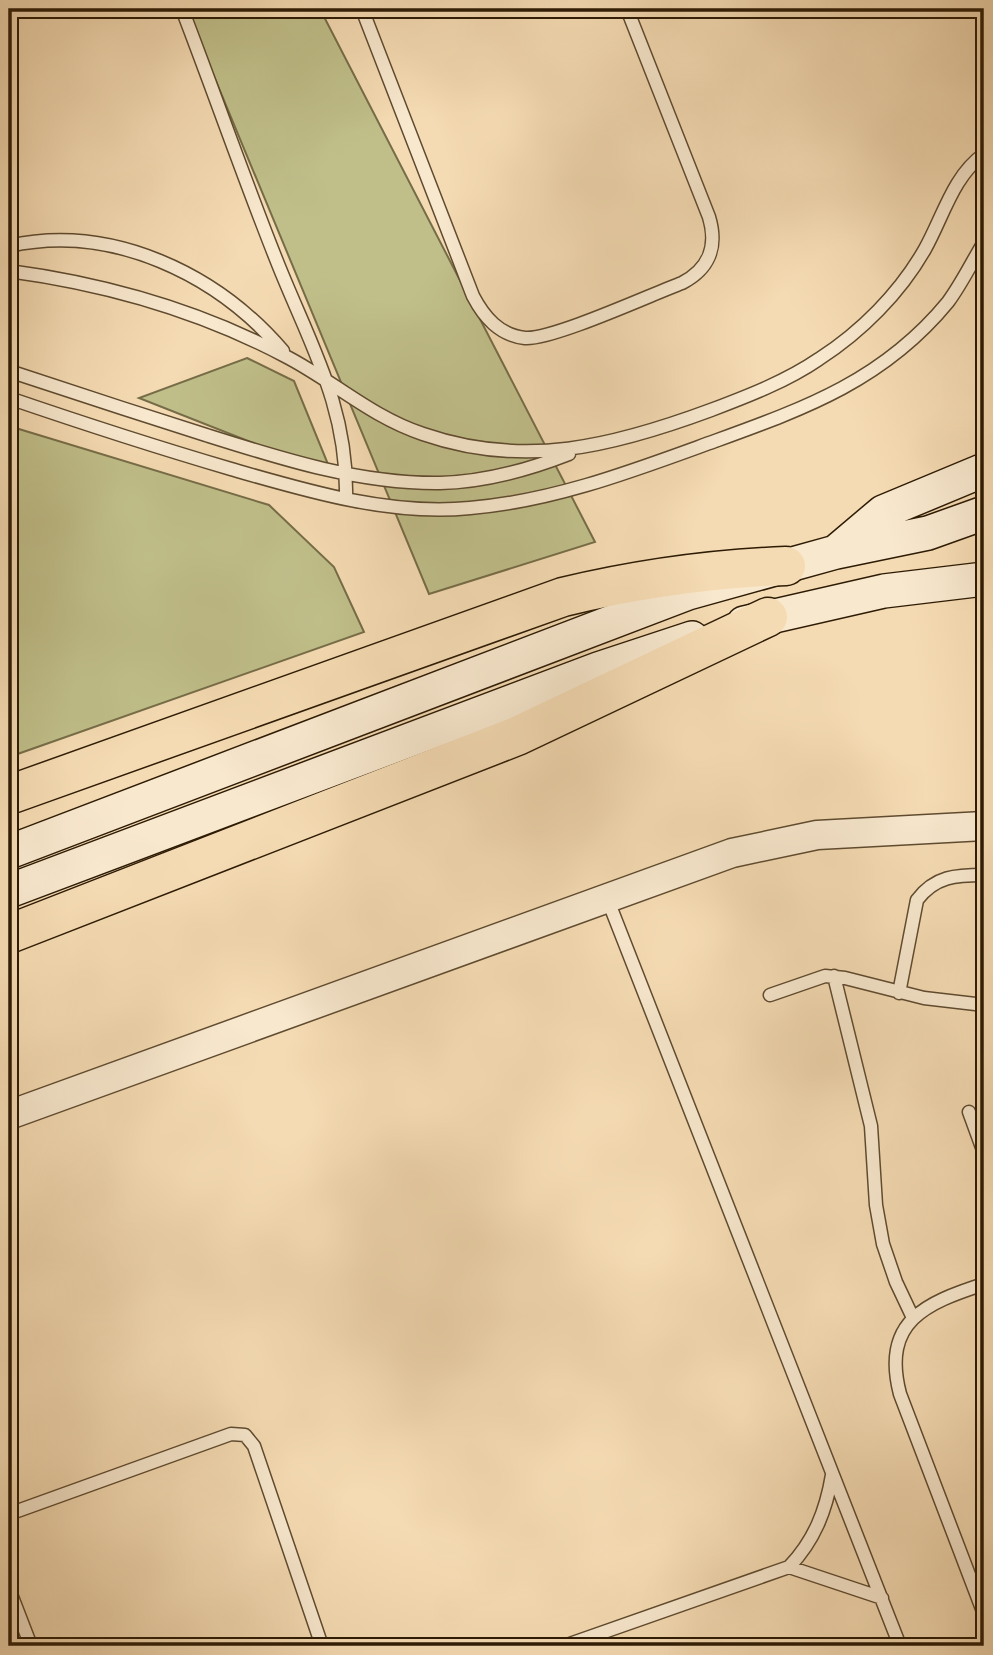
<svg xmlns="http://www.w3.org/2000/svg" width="993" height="1655" font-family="'Libre Caslon Text',serif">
	<rect width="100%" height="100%" fill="#f5dbb3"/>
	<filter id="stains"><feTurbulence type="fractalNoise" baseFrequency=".00286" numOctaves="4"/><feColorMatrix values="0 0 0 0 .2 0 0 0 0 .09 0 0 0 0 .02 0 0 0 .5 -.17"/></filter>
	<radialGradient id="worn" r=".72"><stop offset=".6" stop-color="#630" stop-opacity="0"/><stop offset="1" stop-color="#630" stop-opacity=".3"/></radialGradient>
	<path fill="#c0bf8a" stroke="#766d48" stroke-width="2" d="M186 9H320L595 542 429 594Z
		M247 358 294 381 332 474 139 398Z
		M9 426 269 505 334 567 364 632 9 757Z"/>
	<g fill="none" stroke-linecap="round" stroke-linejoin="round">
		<defs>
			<path id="service" d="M182 9C214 92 243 176 276 259 309 343 348 405 346 498
				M362 9 473 296C484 317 499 335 525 338 552 340 650 295 682 283 709 269 718 247 709 217L627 9
				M9 246C112 223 217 274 283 351
				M9 271C106 284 198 310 285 356 332 380 371 417 423 434 524 469 614 446 711 410 748 396 787 381 819 359 861 332 900 293 925 249 943 217 953 176 984 154
				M9 371C75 393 140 414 206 435 282 459 360 484 440 483 485 482 528 470 569 454
				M9 398C82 423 156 447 231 469 307 491 390 516 470 508 555 501 635 470 715 441 806 408 884 380 948 302 962 283 972 262 984 242
				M607 898 900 1646
				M834 976 871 1126 876 1205 883 1244 896 1282 913 1318
				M899 993 917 900C935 876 956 875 984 875
				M770 995 825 976 845 978 924 998 984 1005
				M969 1112 984 1153
				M984 1284C926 1303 881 1321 900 1394L984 1614
				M9 1514 231 1434 245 1435 254 1446 322 1646
				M789 1567 882 1598
				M9 1589 31 1646
				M564 1646 789 1567C814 1541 826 1511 832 1475"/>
			<path id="tertiary" d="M9 1115 732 853 817 835 984 826"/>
			<path id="secondary" d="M838 550 883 512 984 470
				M744 623 884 591 984 579
				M9 852 688 593 836 552 928 533 984 513
				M9 891 598 669 692 638"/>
			<path id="motorway" d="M9 795 563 597C638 579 709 569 786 566
				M9 934 517 736 768 617"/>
		</defs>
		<use href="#service" stroke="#5f4b30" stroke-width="15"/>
		<use href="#tertiary" stroke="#5f4b30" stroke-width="31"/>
		<use href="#secondary" stroke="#2d1b05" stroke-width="36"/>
		<use href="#motorway" stroke="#2d1b05" stroke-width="41"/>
		<use href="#service" stroke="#f8e8ce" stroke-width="12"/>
		<use href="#tertiary" stroke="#f8e8ce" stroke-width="28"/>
		<use href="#secondary" stroke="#f8e8ce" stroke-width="33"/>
		<use href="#motorway" stroke="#f5dbb3" stroke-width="38"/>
	</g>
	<rect width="993" height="1655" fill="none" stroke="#f5dbb3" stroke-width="35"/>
	<rect x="10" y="10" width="972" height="1634" fill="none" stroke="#2d1b05" stroke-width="3.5"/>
	<rect x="18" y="18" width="958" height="1620" fill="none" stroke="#2d1b05" stroke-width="2"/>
	<rect width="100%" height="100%" filter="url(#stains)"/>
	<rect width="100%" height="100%" fill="url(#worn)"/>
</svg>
